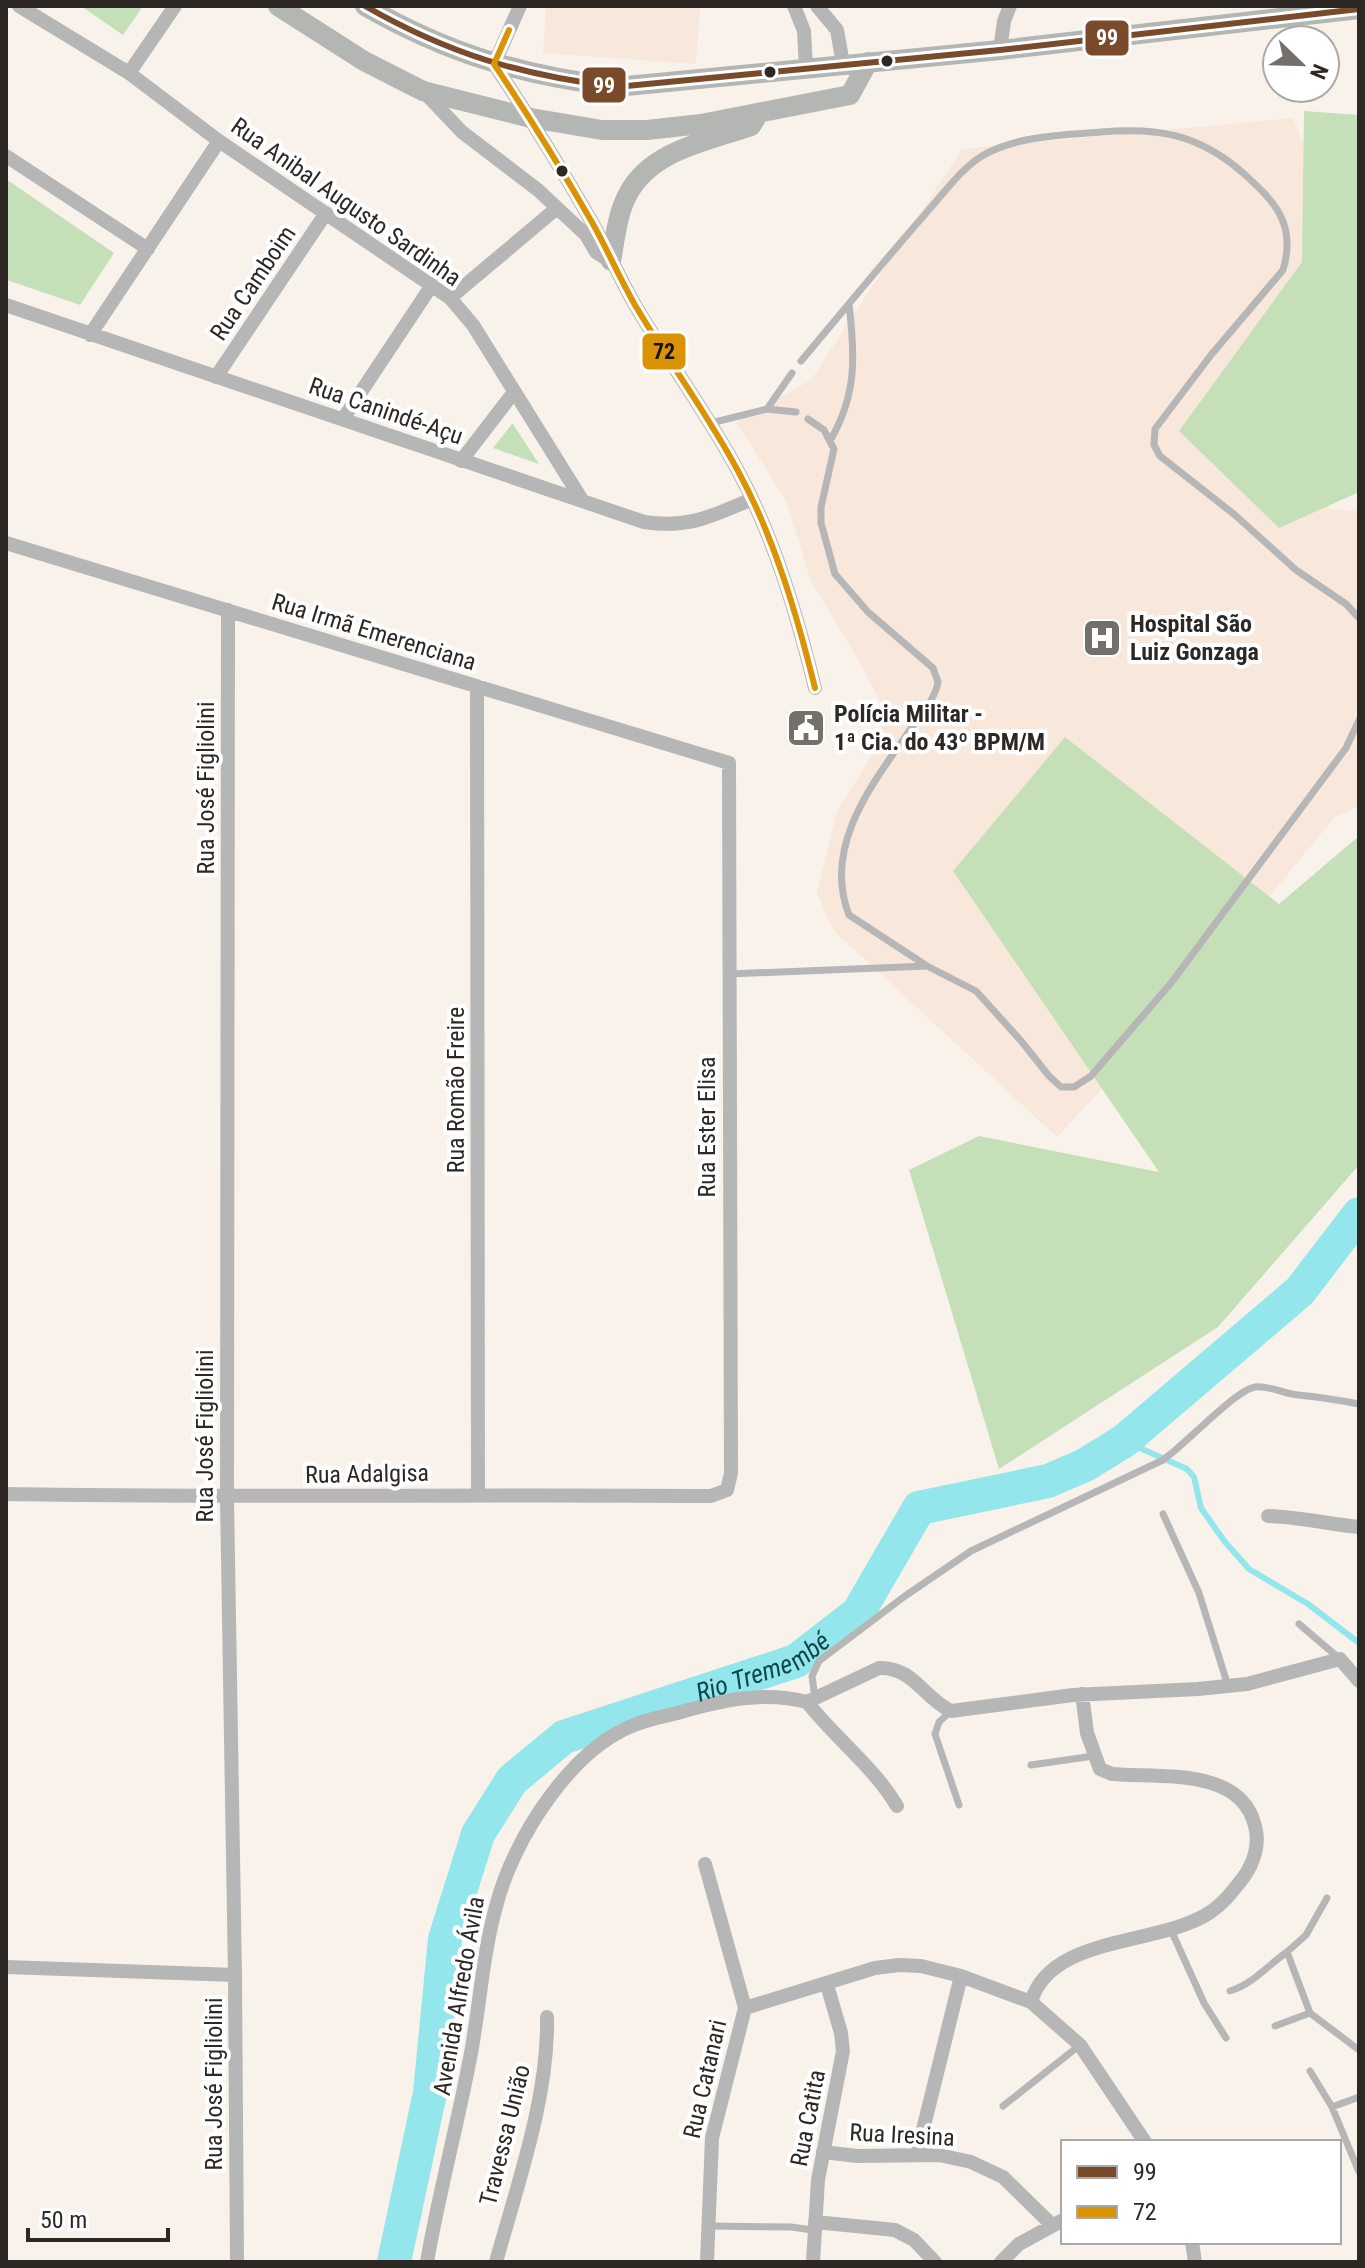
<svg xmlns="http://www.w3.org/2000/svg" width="1365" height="2268" font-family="'Roboto Condensed',sans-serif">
	<rect width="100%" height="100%" fill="#f9f2eb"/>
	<path fill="#f7e8db" d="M546 6H700L696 64 543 53Z
		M1293 118 1347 248 1232 408 1330 509 1359 511V806L1335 817 1177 1008 1057 1137 833 930 817 893 837 811 876 749 885 711 858 659 811 581 786 501 736 422 811 380 962 149Z"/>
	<path fill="#c5e0b8" d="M81 6H143L123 35Z
		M1304 111 1359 115V492L1279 528 1179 431 1302 262Z
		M6 179 114 253 80 305 7 280Z
		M512 424H513L539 464 493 448Z
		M1065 737 1279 904 1359 836V1165L1218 1327 999 1469 909 1170 979 1136 1159 1172 953 871Z"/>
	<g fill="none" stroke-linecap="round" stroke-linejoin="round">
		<path stroke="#93e7ec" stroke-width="6" d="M1124 1441 1187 1469 1194 1477 1201 1508 1225 1542 1249 1569 1308 1604 1359 1643"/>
		<path stroke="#93e7ec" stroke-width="34" id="s1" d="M394 2262 430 2093 445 1939 478 1834 512 1780 564 1737 796 1661 858 1613 919 1508 1048 1481 1085 1465 1124 1441 1300 1291 1359 1214"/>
		<path stroke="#b5b6b5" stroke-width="7" d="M801 361C843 311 884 261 927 212 944 193 961 169 982 156 1016 136 1063 135 1101 132 1157 127 1198 134 1242 172 1274 201 1297 223 1283 270L1211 355 1155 429 1154 445 1160 456 1235 515 1296 570 1346 604 1359 618
			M767 409 792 373
			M808 419 824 430 834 449 821 507V523L835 574 868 612 933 668 938 682C935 700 920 715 910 730 873 783 822 846 849 915L927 966 976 991 1022 1042 1049 1076 1061 1087H1074L1091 1076 1171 983 1346 748 1359 720
			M711 423 767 409 796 412
			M831 439C857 394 855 355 849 304
			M730 974 927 966
			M1163 1514 1199 1593 1228 1686
			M1299 1624 1340 1659
			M815 1698 812 1676 819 1661 905 1596 971 1551 1163 1460C1185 1445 1234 1391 1255 1387 1269 1385 1284 1394 1298 1395 1319 1397 1338 1400 1359 1404
			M951 1711 939 1722 935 1734 959 1805
			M1031 1765 1094 1756
			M1327 1898 1306 1935 1287 1952 1310 2013 1359 2050
			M1171 1930 1204 2003 1226 2038
			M1230 1991C1253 1984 1268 1965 1287 1952
			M1275 2026 1310 2013
			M1310 2071 1332 2107
			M1359 2097 1332 2107 1359 2172
			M1003 2106 1080 2045
			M708 2226 791 2227 813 2230"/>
		<path stroke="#b5b6b5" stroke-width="14" d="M19 6 129 73 219 141 450 298 473 325 582 500
			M520 6 494 64C529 116 562 170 593 224 608 251 620 279 635 305 668 361 707 413 738 471 774 537 797 615 815 688
			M794 6 804 31 806 67
			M817 6 837 30 843 64
			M1000 50 1004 21 1010 6
			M129 73 175 6
			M423 91 462 132 538 190 586 235 596 252 607 259
			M6 156 148 249
			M450 298 557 208
			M6 305 644 522C688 529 712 516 752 499
			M90 335 219 141
			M216 377 326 213
			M343 419 432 285
			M461 461 514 392
			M6 543 729 763 731 1473 727 1490 711 1496C476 1494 241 1498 6 1494
			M228 610 227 1498 235 1975 237 2262
			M477 686 478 1494
			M1268 1516C1299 1517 1328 1524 1359 1527
			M807 1702 879 1668C914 1667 923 1698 951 1711L1073 1695 1198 1689 1247 1684 1340 1659 1359 1681
			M807 1702C835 1738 874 1767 897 1806
			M705 1864 745 2008 712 2138 707 2262
			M6 1967 235 1975
			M1031 2002C1050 1935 1158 1946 1209 1913 1223 1904 1233 1891 1243 1878 1254 1863 1260 1844 1255 1826 1241 1767 1160 1778 1112 1774L1100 1769 1087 1733 1082 1694
			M745 2008 875 1968 899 1965 921 1966 961 1976 1031 2002 1080 2045 1145 2142
			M823 2152 857 2156 939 2155 971 2162 1003 2177 1052 2225
			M917 2154 961 1976
			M815 2222 895 2230 914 2240 935 2262
			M1192 2242 1195 2262
			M427 2262C439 2192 458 2123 471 2053 480 2004 483 1951 497 1903 514 1839 570 1750 634 1725 649 1719 666 1716 681 1712 723 1700 764 1691 807 1702
			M496 2262C517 2186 549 2096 547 2017
			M813 2262 818 2180 843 2051 841 2033 827 1985
			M1001 2262 1019 2244 1063 2220"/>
		<path stroke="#b4b6b4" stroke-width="20" d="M278 6 364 61 423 91 531 118 602 130H647L701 124 850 95 868 62
			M365 6C449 54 520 75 616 87L1000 50 1359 9
			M611 261C615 240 617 214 628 194 651 150 708 141 751 126L756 118"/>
		<defs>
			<path id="bus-1" d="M365 6C449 54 520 75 616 87L1000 50 1359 9"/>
			<path id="bus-2" d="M509 30 494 64C529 116 562 170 593 224 608 251 620 279 635 305 668 361 707 413 738 471 774 537 797 615 815 688"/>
		</defs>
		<use href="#bus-1" stroke="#fff" stroke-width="12"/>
		<use href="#bus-2" stroke="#fff" stroke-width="12"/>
		<use href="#bus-1" stroke="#7a4b2a" stroke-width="6"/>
		<use href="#bus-2" stroke="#d99305" stroke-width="6"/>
	</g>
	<defs>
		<symbol id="hospital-square" viewBox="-11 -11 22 22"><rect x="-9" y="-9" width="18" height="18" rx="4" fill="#746f69" stroke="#fff"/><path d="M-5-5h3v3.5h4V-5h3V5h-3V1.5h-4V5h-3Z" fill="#fff"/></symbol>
		<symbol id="civic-square" viewBox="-11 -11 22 22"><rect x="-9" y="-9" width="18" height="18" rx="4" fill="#746f69" stroke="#fff"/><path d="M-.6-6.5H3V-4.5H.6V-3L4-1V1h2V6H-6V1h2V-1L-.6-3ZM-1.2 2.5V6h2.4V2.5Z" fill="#fff"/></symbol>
	</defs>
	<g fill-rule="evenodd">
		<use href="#hospital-square" x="1080" y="616" width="44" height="44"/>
		<use href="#civic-square" x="784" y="706" width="44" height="44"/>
	</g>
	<g fill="#2d2823" stroke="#fff" stroke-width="3">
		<circle cx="887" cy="61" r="7"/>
		<circle cx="770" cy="72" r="7"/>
		<circle cx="562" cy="171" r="7"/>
	</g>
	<g text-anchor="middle" stroke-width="8" stroke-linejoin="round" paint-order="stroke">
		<g font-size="24" fill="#2d2823" stroke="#fff">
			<text transform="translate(346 202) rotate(35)" y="8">Rua Anibal Augusto Sardinha</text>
			<text transform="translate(253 283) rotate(-56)" y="8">Rua Camboim</text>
			<text transform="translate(386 411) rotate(19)" y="8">Rua Canindé-Açu</text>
			<text transform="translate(374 632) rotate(17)" y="8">Rua Irmã Emerenciana</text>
			<text transform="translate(206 788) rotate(-90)" y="8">Rua José Figliolini</text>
			<text transform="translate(456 1090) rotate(-90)" y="8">Rua Romão Freire</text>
			<text transform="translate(707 1127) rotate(-90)" y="8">Rua Ester Elisa</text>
			<text transform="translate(205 1436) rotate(-90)" y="8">Rua José Figliolini</text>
			<text transform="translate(367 1474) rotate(-1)" y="8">Rua Adalgisa</text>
			<text transform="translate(459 1996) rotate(-80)" y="8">Avenida Alfredo Ávila</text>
			<text transform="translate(705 2079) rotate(-77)" y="8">Rua Catanari</text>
			<text transform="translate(214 2084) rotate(-90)" y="8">Rua José Figliolini</text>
			<text transform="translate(808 2118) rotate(-79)" y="8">Rua Catita</text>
			<text transform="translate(505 2135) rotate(-76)" y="8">Travessa União</text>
			<text transform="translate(902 2135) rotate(3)" y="8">Rua Iresina</text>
		</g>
		<g font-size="24" font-weight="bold" fill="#2d2823" stroke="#fff" text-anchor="start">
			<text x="1130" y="632">Hospital São<tspan x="1130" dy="28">Luiz Gonzaga</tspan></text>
			<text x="834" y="722">Polícia Militar -<tspan x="834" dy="28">1ª Cia. do 43º BPM/M</tspan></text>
		</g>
		<g font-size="26" font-style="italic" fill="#0d464b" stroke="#fff">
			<text dy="9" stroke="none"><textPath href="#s1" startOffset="780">Rio Tremembé</textPath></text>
		</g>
	</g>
	<g stroke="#fff" stroke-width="3">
		<rect x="1084" y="19" width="46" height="38" rx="8" fill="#7a4b2a"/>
		<rect x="581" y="66" width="46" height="38" rx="8" fill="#7a4b2a"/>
		<rect x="641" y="332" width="46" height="39" rx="8" fill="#d99305"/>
	</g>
	<g font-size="22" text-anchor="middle" font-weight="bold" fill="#fff">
		<text x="1107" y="45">99</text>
		<text x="604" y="93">99</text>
	</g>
	<g font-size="22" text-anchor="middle" font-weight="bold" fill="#111">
		<text x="664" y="359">72</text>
	</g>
	<rect width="1365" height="2268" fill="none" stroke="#2d2823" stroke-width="16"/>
	<rect x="1061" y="2140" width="280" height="104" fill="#ffffff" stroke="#aba9a7" stroke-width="2"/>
	<rect x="1077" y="2166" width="40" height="12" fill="#7a4b2a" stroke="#aba9a7" stroke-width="2"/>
	<text x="1133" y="2180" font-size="24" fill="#2d2823">99</text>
	<rect x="1077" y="2206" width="40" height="12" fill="#d99305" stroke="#aba9a7" stroke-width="2"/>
	<text x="1133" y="2220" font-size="24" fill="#2d2823">72</text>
	<g transform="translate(1301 64) rotate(113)"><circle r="38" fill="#ffffff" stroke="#aba9a7" stroke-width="2"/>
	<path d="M0-6L14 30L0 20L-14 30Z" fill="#746f69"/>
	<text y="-12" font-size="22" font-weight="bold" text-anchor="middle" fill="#2d2823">N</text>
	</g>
	<path d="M28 2228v12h140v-12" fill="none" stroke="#2d2823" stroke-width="4"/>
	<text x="40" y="2228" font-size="24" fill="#2d2823" stroke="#ffffff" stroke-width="6" paint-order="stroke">50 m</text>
</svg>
